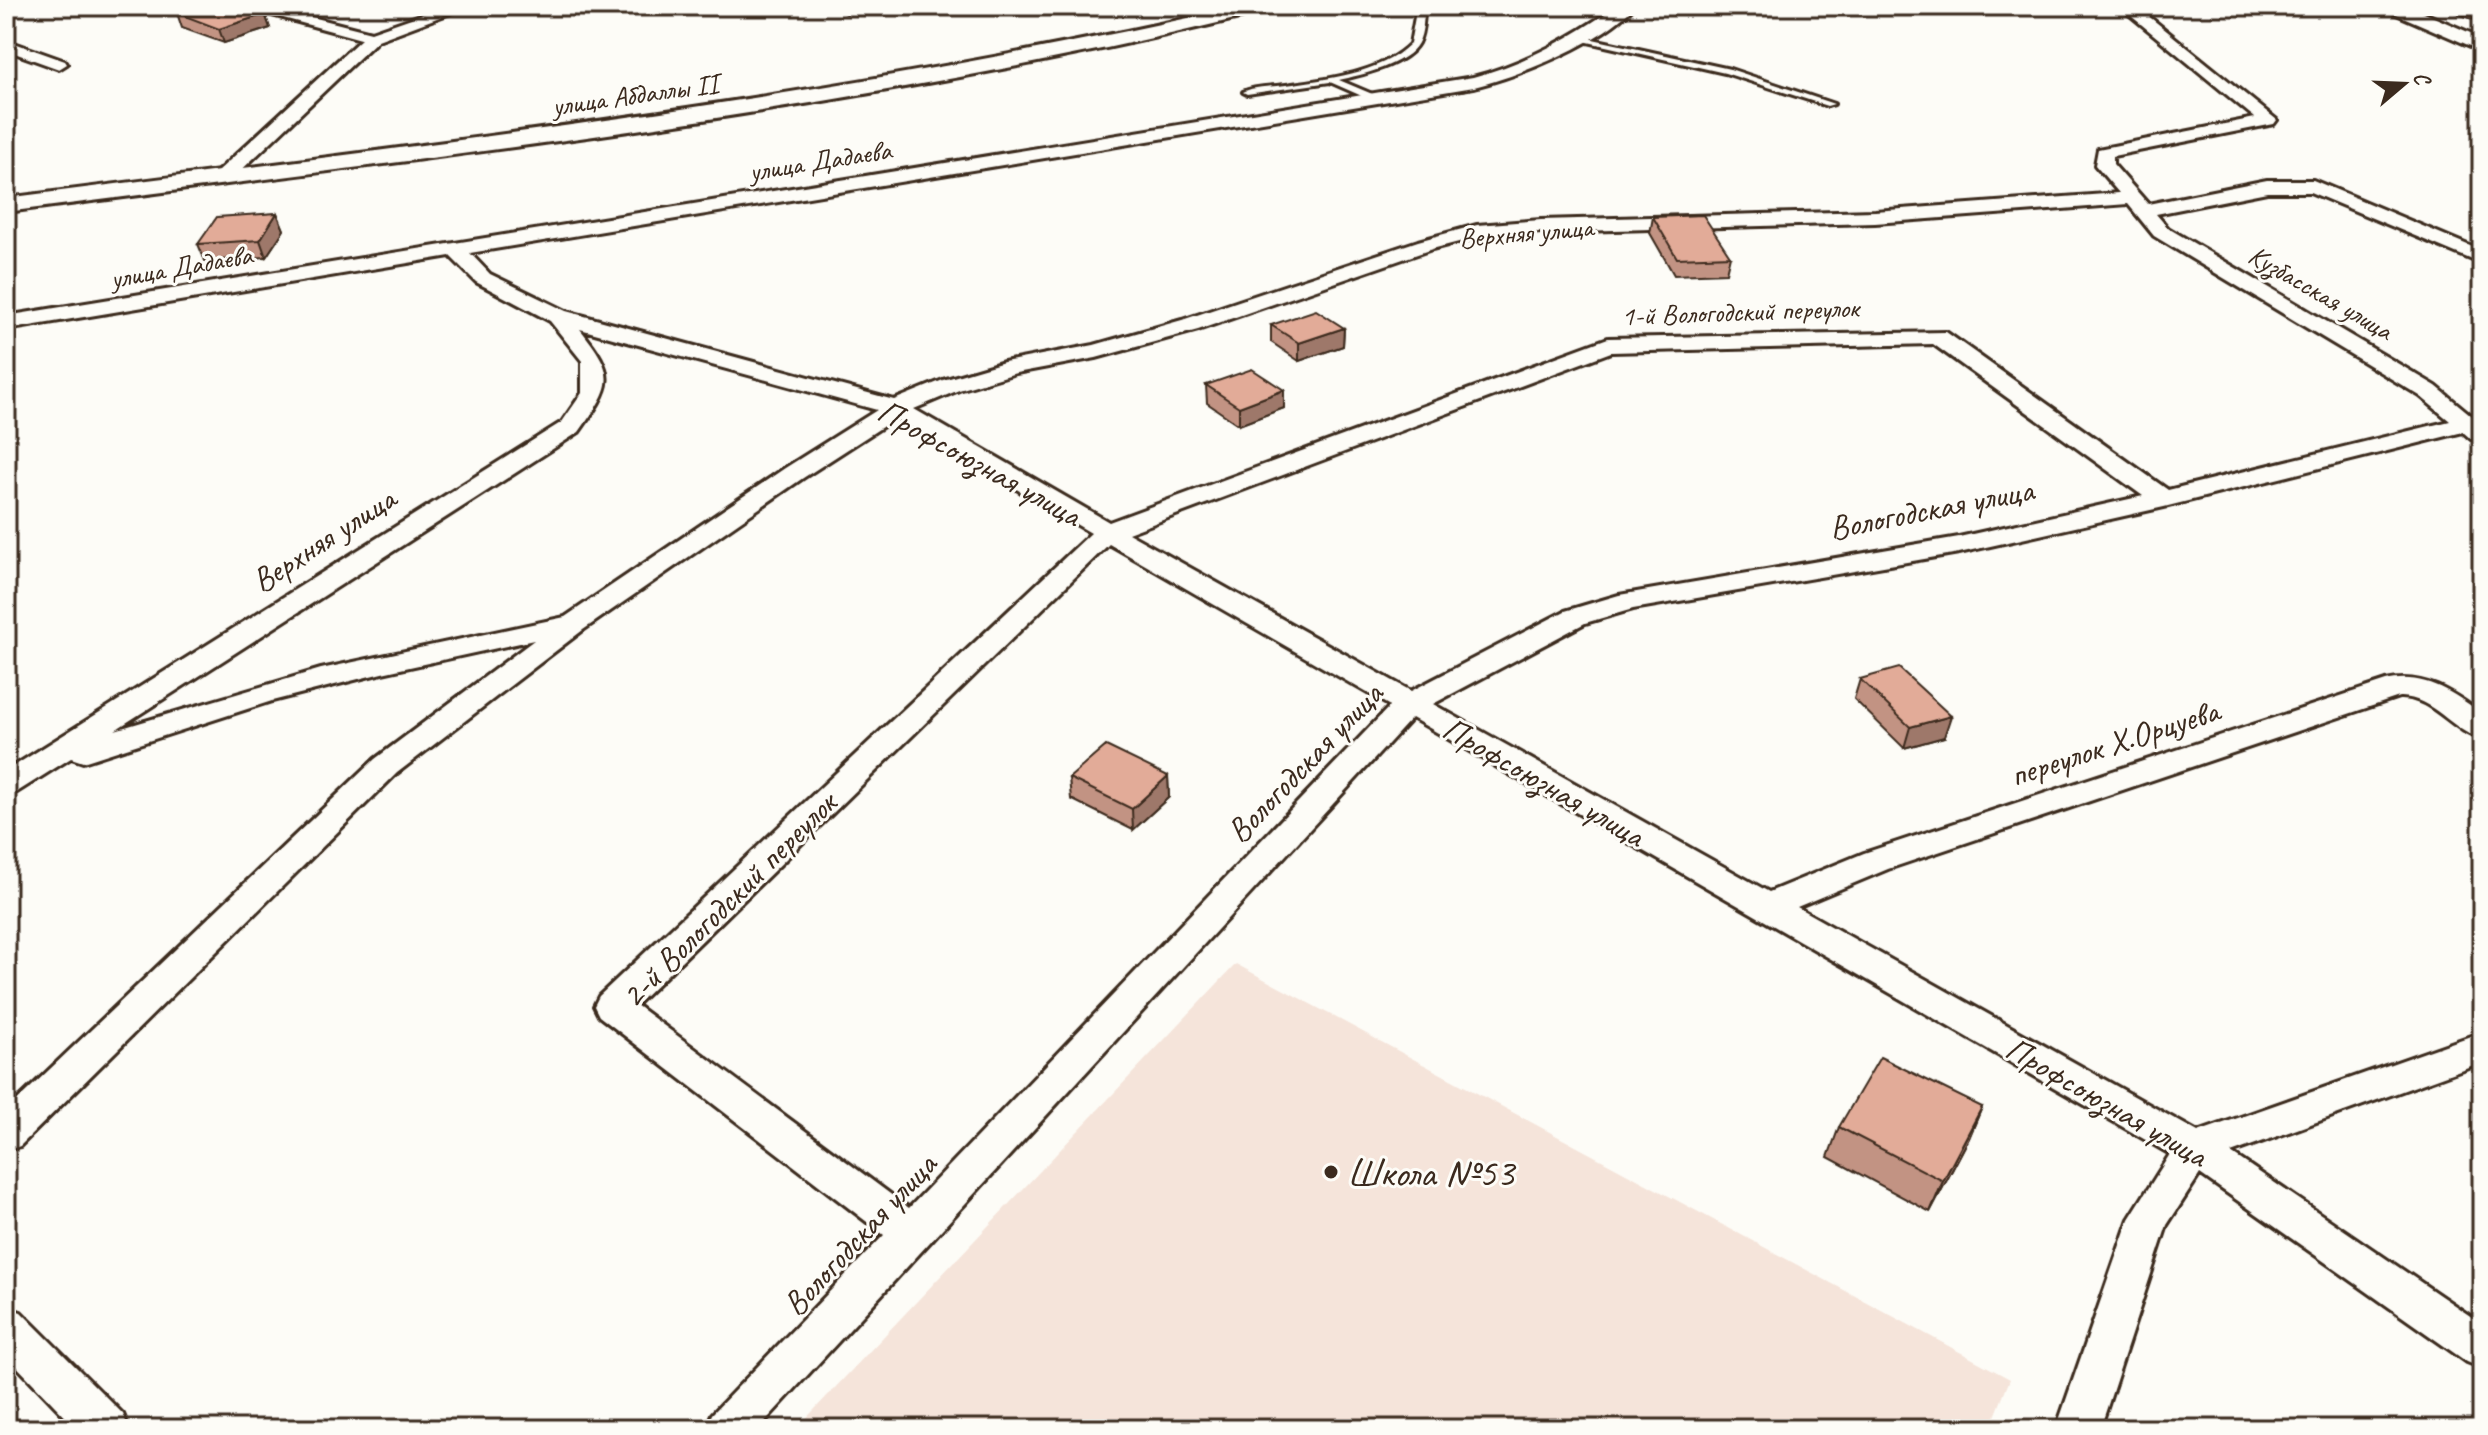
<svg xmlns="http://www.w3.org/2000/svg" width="2488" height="1435" font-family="Caveat,sans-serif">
	<rect width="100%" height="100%" fill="#fdfcf7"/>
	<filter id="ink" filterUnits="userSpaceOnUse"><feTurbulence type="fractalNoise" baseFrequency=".0125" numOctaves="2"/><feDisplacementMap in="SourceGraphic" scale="16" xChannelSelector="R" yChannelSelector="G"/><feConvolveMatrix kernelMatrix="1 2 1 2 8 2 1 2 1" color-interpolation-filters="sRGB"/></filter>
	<g filter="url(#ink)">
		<path fill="#f5e4da" d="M1236 964 2010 1379 1990 1429H796Z"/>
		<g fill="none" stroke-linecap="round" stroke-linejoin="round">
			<defs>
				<path id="service" d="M854 6H866L847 12 843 10Z
					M1417 6H1425C1423 18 1424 32 1418 43 1406 65 1361 75 1339 80L1377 96V100H1371L1330 82 1247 94 1243 92C1255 86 1272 87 1286 85 1326 79 1380 74 1410 44Z
					M1579 36 1730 69 1834 104 1827 106 1725 73 1579 40Z"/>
				<path id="minor" d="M247 6 283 9 308 6 307 11 300 14 371 32 446 6H469L378 40 231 180H217L215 176 217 172 361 39 250 9Z
					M1617 6H1635C1601 43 1522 75 1474 87L470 253 490 274 566 311 894 400 943 380 1004 362 1094 345 1182 320 1418 241 1477 225 1541 220 1875 211 2119 193 2095 165 2098 149 2255 118 2119 6H2136L2277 120 2274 124 2113 156V164L2148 204 2267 180H2313L2482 251V264L2310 192H2267L2156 214 2168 228 2436 386 2482 424V441L2471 439 2463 432 2164 507 1959 553 1633 609 1585 623 1433 704 1769 892 1864 853 2386 681C2423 672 2454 693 2482 714V739C2451 731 2433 696 2399 697L1888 869 1797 907 2198 1132 2482 1032V1062L2231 1153 2482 1324V1368L2467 1362 2200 1174 2167 1225 2100 1429H2056L2129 1219 2170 1154 1412 718 758 1429H706L712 1414 884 1235 599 1016 594 1006 599 996 1091 533 896 418 803 478 583 630 397 773 20 1146 6 1151V1111L375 759 534 640 382 673 272 701 83 762 71 758 17 792 6 796V771L562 422 582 393V361L550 321 476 282 450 256 6 330V316L1473 77C1526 63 1572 37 1617 6ZM2128 204 2154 236 2420 396 2450 421 2168 490 1946 332 1608 338 1109 522 914 409 959 390 1016 373 1096 358 1198 330 1432 249 1478 237 1541 232 1875 223ZM580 329 877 410 785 468 565 617 321 669 115 730 579 432C613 384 618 376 580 329ZM1933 344 2143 496 1959 537 1619 595 1565 611 1411 691 1128 533 1611 352ZM1109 544 1390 706 909 1208 636 1005Z
					M6 40 65 61 67 64 59 69 6 50Z
					M6 1307 21 1312 123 1414 129 1429H77L6 1355Z"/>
				<path id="tertiary" d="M1242 6H1275L1272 10C857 113 430 157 6 212V198C420 145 834 99 1242 6Z
					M2384 6H2408L2482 38V51L2387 10Z"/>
			</defs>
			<use href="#service" stroke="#3b2a1e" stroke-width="6"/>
			<use href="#minor" stroke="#3b2a1e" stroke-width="6"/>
			<use href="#tertiary" stroke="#3b2a1e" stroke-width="6"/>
			<use href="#service" fill="#fdfcf7" fill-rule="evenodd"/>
			<use href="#minor" fill="#fdfcf7" fill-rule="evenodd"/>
			<use href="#tertiary" fill="#fdfcf7" fill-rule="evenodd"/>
		</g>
		<path fill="#c29383" stroke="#3b2a1e" stroke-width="2" d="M2439 6H2482V23Z
			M177 13 265 14 270 28 224 43 182 28Z
			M277 213 284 230 266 257 205 261 198 244Z
			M1653 217 1730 256 1726 273 1674 275 1650 233Z
			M1271 325 1344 328 1343 346 1299 361 1271 342Z
			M1206 385 1284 390V408L1239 425 1207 403Z
			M1860 679 1944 737 1904 748 1854 699Z
			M1168 776 1169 797 1133 830 1071 799 1069 778Z
			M1982 1107 1969 1138 1930 1212 1828 1157 1839 1127Z"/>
		<path fill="#9e786a" stroke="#3b2a1e" stroke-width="2" d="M265 14 270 28 224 43 219 29Z
			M277 213 284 230 266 257 260 240Z
			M1344 328 1343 346 1299 361V343Z
			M1284 390V408L1239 425V407Z
			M1951 716 1944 737 1904 748 1910 727Z
			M1168 776 1169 797 1133 830 1132 809Z
			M1982 1107 1969 1138 1930 1212 1943 1181Z"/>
		<path fill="#e2ab98" stroke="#3b2a1e" stroke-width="2" d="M203 6H243L265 14 219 29 177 13Z
			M2470 6H2482V11Z
			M277 213 260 240 198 244 217 217Z
			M1703 215 1730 256 1677 258 1653 217Z
			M1316 310 1344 328 1299 343 1271 325Z
			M1252 369 1284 390 1239 407 1206 385Z
			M1899 668 1951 716 1910 727 1860 679Z
			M1106 746 1168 776 1132 809 1069 778Z
			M1880 1057 1982 1107 1943 1181 1839 1127Z"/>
	</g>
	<circle fill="#3b2a1e" stroke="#fdfcf7" stroke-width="3" cx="1331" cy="1172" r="8"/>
	<g text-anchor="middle" stroke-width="6" stroke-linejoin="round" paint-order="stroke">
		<g font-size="28" fill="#3b2a1e" stroke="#fdfcf7">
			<text transform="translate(635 94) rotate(-8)" y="10">улица Абдаллы II</text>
			<text transform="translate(820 160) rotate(-9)" y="10">улица Дадаева</text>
			<text transform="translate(1526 232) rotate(-5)" y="10">Верхняя улица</text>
			<text transform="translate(181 266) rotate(-10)" y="10">улица Дадаева</text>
			<text transform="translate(2321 292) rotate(30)" y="10">Кузбасская улица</text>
			<text transform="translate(1740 311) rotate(-2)" y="10">1-й Вологодский переулок</text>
		</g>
		<g font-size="34" fill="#3b2a1e" stroke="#fdfcf7">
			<text transform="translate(980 462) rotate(29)" y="12">Профсоюзная улица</text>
			<text transform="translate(1931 508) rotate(-11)" y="12">Вологодская улица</text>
			<text transform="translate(323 539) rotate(-33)" y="12">Верхняя улица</text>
			<text transform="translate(2114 742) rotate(-18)" y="12">переулок Х.Орцуева</text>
			<text transform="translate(1304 762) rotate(-46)" y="12">Вологодская улица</text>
			<text transform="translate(1544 781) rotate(30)" y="12">Профсоюзная улица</text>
			<text transform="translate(728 899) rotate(-45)" y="12">2-й Вологодский переулок</text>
			<text transform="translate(2107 1101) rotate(30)" y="12">Профсоюзная улица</text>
			<text transform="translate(859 1234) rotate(-47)" y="12">Вологодская улица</text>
		</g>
		<g font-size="40" fill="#3b2a1e" stroke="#fdfcf7" text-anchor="start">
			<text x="1347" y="1186">Школа №53</text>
		</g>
	</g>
	<rect width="2488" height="1435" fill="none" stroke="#fdfcf7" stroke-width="32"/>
	<rect x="16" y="16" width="2456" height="1403" fill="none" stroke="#3b2a1e" stroke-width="3" filter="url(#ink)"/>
	<g transform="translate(2404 84) rotate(71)" stroke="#fdfcf7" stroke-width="6" paint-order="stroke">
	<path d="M0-6L14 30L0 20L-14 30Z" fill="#3b2a1e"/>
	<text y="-12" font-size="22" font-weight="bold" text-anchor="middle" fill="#3b2a1e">С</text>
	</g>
</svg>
